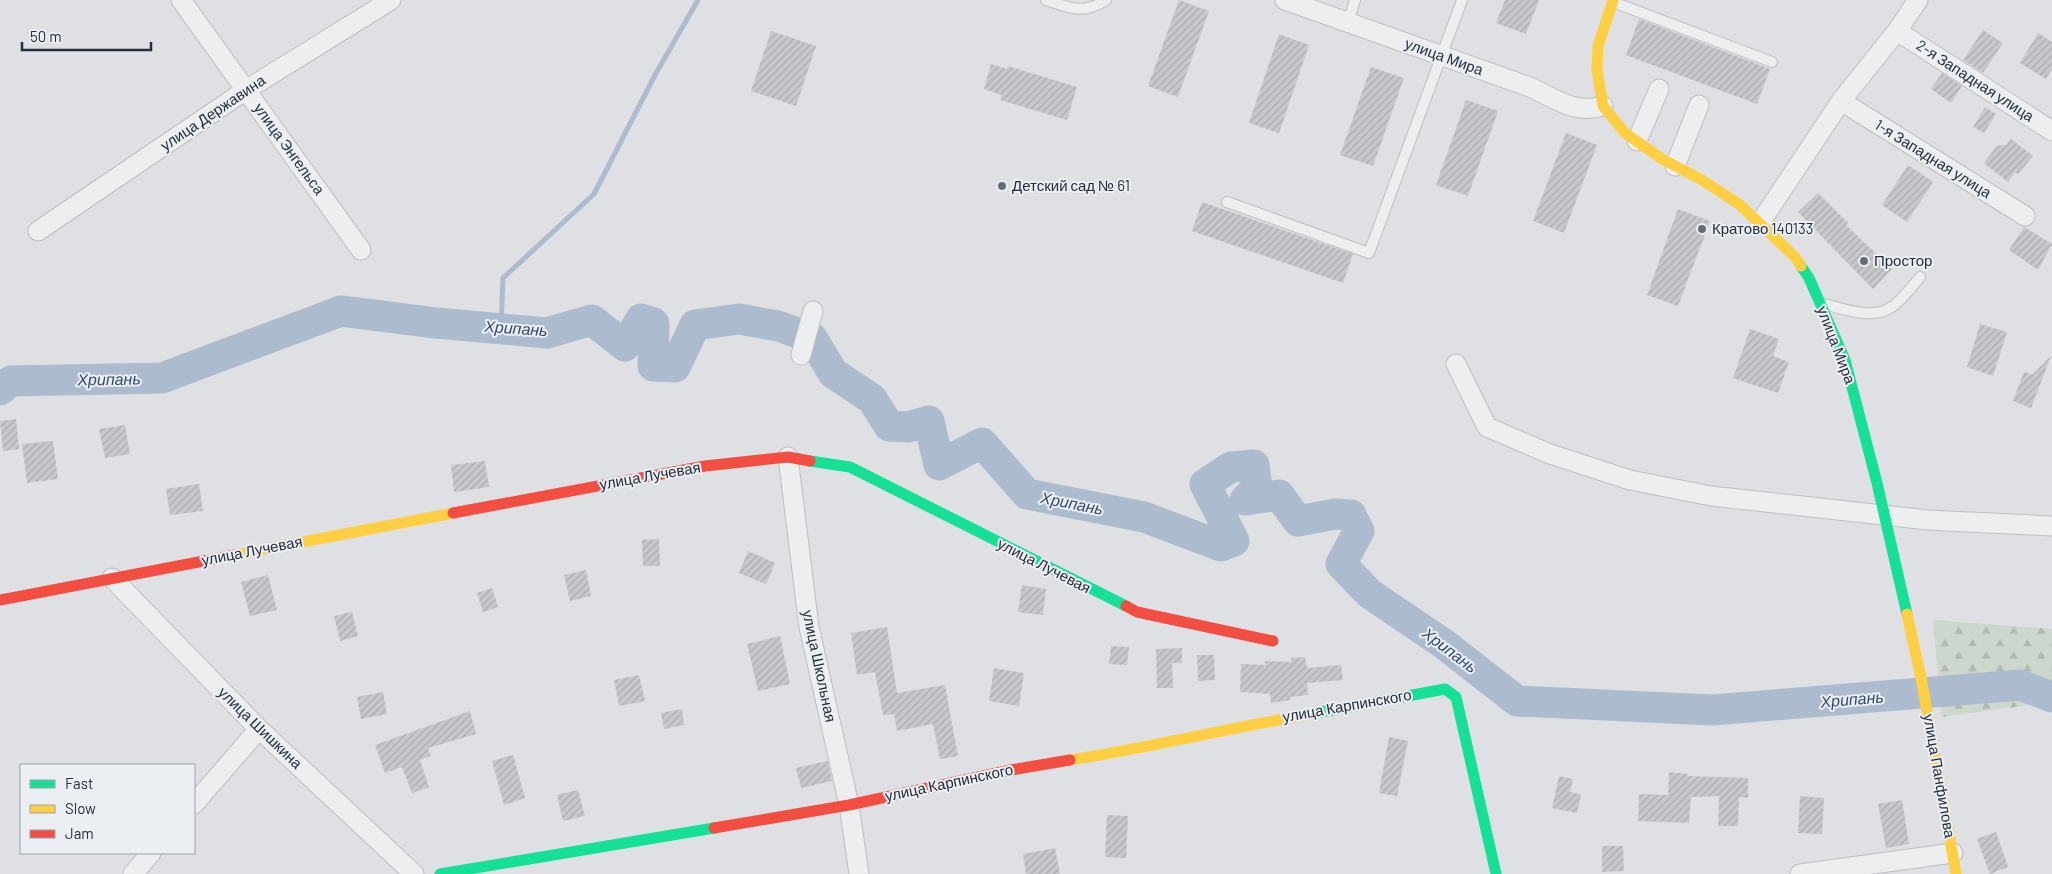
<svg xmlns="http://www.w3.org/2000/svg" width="2052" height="874" font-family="Barlow,sans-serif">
	<defs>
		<pattern id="forest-firs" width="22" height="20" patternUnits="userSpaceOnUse" patternTransform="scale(1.25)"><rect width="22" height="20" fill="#ced7ce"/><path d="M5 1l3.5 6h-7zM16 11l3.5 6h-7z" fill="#b1b9b2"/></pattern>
		<pattern id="building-hatch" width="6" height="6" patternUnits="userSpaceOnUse" patternTransform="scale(1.25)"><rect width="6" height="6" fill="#c6c8cb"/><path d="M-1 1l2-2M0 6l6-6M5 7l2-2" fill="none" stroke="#aaacaf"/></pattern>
	</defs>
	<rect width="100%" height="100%" fill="#dee0e3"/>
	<path fill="url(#forest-firs)" d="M1933 620 2052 629V705L2037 704 1942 717Z"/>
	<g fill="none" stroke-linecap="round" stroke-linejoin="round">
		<path stroke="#acbcce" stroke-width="5" d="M501 329 503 278 594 194 655 75 698 0"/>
		<path stroke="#acbcce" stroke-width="31" d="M0 390 11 381 162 378 341 311 436 323 547 333 592 320 625 346 641 319 654 323 653 366 675 367 695 325 739 319 778 326 812 338 833 373 872 399 889 426 908 427 929 421 939 465 982 443 1027 494 1144 517 1221 546 1234 541 1205 484 1231 467 1254 465 1257 488 1245 500 1279 495 1298 521 1335 514 1351 515 1359 531 1341 564 1370 594 1444 644 1517 701 1712 710 2020 685 2052 697"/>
	</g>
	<path fill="url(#building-hatch)" d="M1179 0 1209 11 1178 97 1148 86Z
		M1505 0H1539L1526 34 1496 23Z
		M1639 19 1770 69 1757 104 1626 55Z
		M1983 30 2003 43 1983 73 1963 60Z
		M771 31 816 46 796 106 751 91Z
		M2038 33 2052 42V69L2046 79 2020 63Z
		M1279 34 1309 45 1279 133 1249 123Z
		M991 64 1007 69 1008 66 1077 87 1067 120 1000 100 1002 95 984 89Z
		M1371 67 1404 78 1373 166 1340 155Z
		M1942 73 1962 86 1951 103 1931 89Z
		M1466 100 1498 111 1468 196 1436 185Z
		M1985 107 1996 114 1984 133 1973 127Z
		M1566 133 1597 145 1564 233 1533 221Z
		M2011 139 2033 156 2018 174 2015 172 2008 182 1984 163 1997 146 2006 145Z
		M1908 165 1933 182 1907 222 1882 205Z
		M1818 193 1848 223 1846 225 1892 269 1873 289 1798 212Z
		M1202 202 1353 254 1343 283 1192 231Z
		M1678 209 1710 221 1678 306 1647 295Z
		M2024 227 2052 244 2038 270 2009 250Z
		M1980 324 2007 332 1993 376 1967 367Z
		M1750 329 1779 339 1773 356 1789 362 1778 393 1733 378Z
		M2051 356 2031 408 2013 401 2024 372 2032 375Z
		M16 419 19 449 3 451 0 421Z
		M125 425 130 454 105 458 99 429Z
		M53 441 58 479 27 483 22 444Z
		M485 461 489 487 454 492 451 465Z
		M199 484 203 511 170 515 166 489Z
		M659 539 660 566H643L642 540Z
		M748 551 775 563 766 584 739 573Z
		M586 570 591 596 570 601 564 575Z
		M268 575 277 610 250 616 241 582Z
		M1022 585 1046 589 1043 615 1018 612Z
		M492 588 498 607 483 612 477 593Z
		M352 612 358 636 340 641 334 616Z
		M887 627 897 693 945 685 958 756 940 759 933 724 897 731 894 714 883 715 875 672 857 675 851 633Z
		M780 636 790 684 758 691 747 644Z
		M1111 646 1129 647 1127 665 1109 664Z
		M1182 648V663H1172L1173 688H1157L1156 649Z
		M1197 655H1214L1215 680 1198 681Z
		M1305 657 1307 668 1341 665 1343 680 1307 683 1308 695 1290 697V700L1271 703 1270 694 1240 692 1241 664 1265 665V661L1291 662V658Z
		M994 668 1024 673 1019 706 989 701Z
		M639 675 645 701 619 706 614 680Z
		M383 692 387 714 361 719 357 697Z
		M682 709 684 725 664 729 661 713Z
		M470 711 476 734 428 748 431 756 420 760 429 787 412 793 402 767 385 773 375 745Z
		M1389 737 1408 741 1397 796 1379 793Z
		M513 755 525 798 504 805 492 761Z
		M828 761 832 781 801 788 796 768Z
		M1669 772 1688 774 1687 776 1748 778V798L1739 797 1738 826H1718L1719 796 1691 797 1689 823 1638 821 1639 794 1668 795Z
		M1559 776 1573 779 1570 792 1581 794 1577 813 1552 808Z
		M578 790 585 816 563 821 557 795Z
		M1800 796 1824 798 1822 834 1798 833Z
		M1902 800 1909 844 1886 848 1878 804Z
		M1107 815 1128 816 1126 858 1105 857Z
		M1996 832 2008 867 1990 874 1977 839Z
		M1602 846H1623L1624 871 1602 872Z
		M1055 848 1060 874H1026L1023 854Z"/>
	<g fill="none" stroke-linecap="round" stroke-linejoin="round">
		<defs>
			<path id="lane" d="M1046 0C1070 8 1083 15 1106 0
				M1613 2 1772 62
				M1348 22 1355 0
				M1227 202 1369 253 1462 0
				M1824 304C1844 309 1874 321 1893 306 1903 299 1912 287 1920 277"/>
			<path id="street" d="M181 0 361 250
				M1285 0 1530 87C1554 98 1576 115 1603 106
				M1897 31 2052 131
				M1841 101 2025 216
				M1637 141 1659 89
				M1675 166 1699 105
				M1760 223 1841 101 1897 31 1918 0
				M38 231 246 90 391 0
				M801 355 813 311
				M1456 364 1487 427 1550 454 1630 480 1711 496 1928 520 2052 526
				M788 457 809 627 849 805 859 874
				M112 578 259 729 414 874
				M194 804 259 729
				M133 874 151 853
				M1800 874 1953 853"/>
		</defs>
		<use href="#lane" stroke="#bcbec1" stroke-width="12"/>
		<use href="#street" stroke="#bcbec1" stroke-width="21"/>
		<use href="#lane" stroke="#edeef0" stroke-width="10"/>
		<use href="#street" stroke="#edeef0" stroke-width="19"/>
		<path stroke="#16e098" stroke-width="11" d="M1801 266 1809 278 1845 360 1877 483 1907 614
			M810 461 850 467 1126 606
			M1311 714 1445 689 1456 697 1496 874
			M440 874 714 828"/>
		<path stroke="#ffcf43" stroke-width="11" d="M1613 0 1598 46 1597 70 1603 106 1625 133 1662 159 1702 180 1739 204 1795 257 1801 266
			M235 555 453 513
			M1907 614 1921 678 1956 874
			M1070 760C1151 747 1230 728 1311 714"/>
		<path stroke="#f24e42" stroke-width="11" d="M453 513 705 466 788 457 810 461
			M0 600 235 555
			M1126 606 1137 612 1273 641
			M714 828 849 805 1011 770 1070 760"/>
	</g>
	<g fill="#666c76" stroke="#ebeef3" stroke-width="2">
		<circle cx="1002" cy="186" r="5"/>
		<circle cx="1702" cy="229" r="5"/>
		<circle cx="1864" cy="261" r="5"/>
	</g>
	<g text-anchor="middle" stroke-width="4" stroke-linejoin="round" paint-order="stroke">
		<g font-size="15" fill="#262d3b" stroke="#ebeef3">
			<text transform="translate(1444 57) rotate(20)" y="5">улица Мира</text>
			<text transform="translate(1975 81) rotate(33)" y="5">2-я Западная улица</text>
			<text transform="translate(213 113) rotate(-34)" y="5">улица Державина</text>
			<text transform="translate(289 149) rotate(54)" y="5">улица Энгельса</text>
			<text transform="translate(1933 159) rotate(32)" y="5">1-я Западная улица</text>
			<text transform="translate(1836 345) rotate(69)" y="5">улица Мира</text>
			<text transform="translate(650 476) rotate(-10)" y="5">улица Лучевая</text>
			<text transform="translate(252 551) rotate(-11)" y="5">улица Лучевая</text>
			<text transform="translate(1044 566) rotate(27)" y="5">улица Лучевая</text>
			<text transform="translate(819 666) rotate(78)" y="5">улица Школьная</text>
			<text transform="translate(1347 706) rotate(-10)" y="5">улица Карпинского</text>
			<text transform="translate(260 728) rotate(44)" y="5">улица Шишкина</text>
			<text transform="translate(1939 776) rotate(80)" y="5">улица Панфилова</text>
			<text transform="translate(949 783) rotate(-12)" y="5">улица Карпинского</text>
		</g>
		<g font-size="15" fill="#262d3b" stroke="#ebeef3" text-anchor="start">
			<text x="1012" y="191">Детский сад № 61</text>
			<text x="1712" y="234">Кратово 140133</text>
			<text x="1874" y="266">Простор</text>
		</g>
		<g font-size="16" font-style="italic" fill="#324b6d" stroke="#ebeef3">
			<text transform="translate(516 328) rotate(4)" y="6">Хрипань</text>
			<text transform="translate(109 379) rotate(-1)" y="6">Хрипань</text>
			<text transform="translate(1072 503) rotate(11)" y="6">Хрипань</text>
			<text transform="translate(1450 650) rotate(37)" y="6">Хрипань</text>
			<text transform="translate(1852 699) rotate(-5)" y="6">Хрипань</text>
		</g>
	</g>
	<rect x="20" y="764" width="175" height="90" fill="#ebeef3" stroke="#9ca1a9"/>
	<rect x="30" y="780" width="25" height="8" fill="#16e098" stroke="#9ca1a9"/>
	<text x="65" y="789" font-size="15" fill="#262d3b">Fast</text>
	<rect x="30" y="805" width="25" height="8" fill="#ffcf43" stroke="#9ca1a9"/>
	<text x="65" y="814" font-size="15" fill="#262d3b">Slow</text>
	<rect x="30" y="830" width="25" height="8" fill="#f24e42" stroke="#9ca1a9"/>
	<text x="65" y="839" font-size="15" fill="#262d3b">Jam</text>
	<path d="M22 42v8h129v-8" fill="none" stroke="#262d3b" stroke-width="2.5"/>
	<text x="30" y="42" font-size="15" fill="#262d3b" stroke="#ebeef3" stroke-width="4" paint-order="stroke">50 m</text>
</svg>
